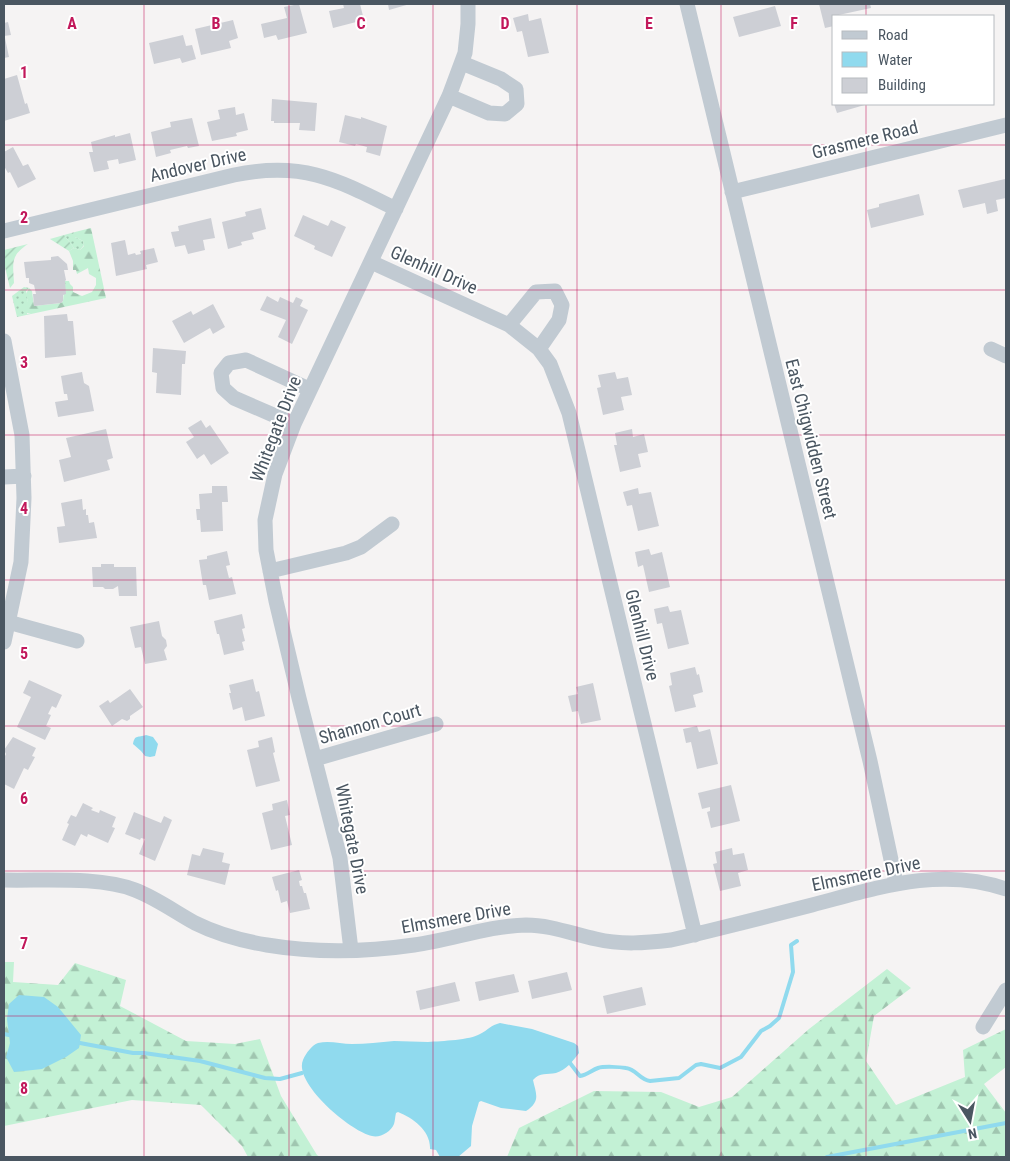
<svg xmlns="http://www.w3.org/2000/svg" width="1010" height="1161" font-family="'Roboto Condensed',sans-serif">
	<defs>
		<pattern id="grass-dots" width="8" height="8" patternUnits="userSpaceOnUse" patternTransform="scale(1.25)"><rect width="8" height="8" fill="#c3f1d5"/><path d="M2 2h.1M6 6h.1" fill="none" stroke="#a0c6b0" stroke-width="1.8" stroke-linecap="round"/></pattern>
		<pattern id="forest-firs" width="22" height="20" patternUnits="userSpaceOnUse" patternTransform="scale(1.25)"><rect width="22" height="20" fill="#c3f1d5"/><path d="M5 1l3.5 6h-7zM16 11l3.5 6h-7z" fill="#a0c6b0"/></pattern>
		<pattern id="garden-furrows" width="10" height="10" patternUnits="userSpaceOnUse" patternTransform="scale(1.25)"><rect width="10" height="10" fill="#c3f1d5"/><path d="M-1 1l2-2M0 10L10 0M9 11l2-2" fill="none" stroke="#a0c6b0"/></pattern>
	</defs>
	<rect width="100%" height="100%" fill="#f5f3f3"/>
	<path fill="url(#grass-dots)" d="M75 232V237L83 241 84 245 80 250 74 248 64 235Z
		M24 287 29 288 26 291 28 301 27 303V314H31L17 317 12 296Z"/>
	<path fill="url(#forest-firs)" d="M91 228 106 298 31 314 23 312V305L28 301 26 294 29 288 32 291 34 306 61 303 63 301 65 281H69L70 284 73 287V292L82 296 92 292 96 285V278L89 274 88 268 77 274 76 270H73V261L69 251 74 248 80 250 84 246 83 241 75 237V232Z
		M4 962H14L13 982 58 985 75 963 126 980 120 1006 186 1041 235 1044 260 1039 281 1096 317 1155 320 1157H248L242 1146 201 1105 132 1100 4 1126Z
		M887 969 911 988 874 1016 866 1061 896 1105 965 1077 963 1050 1006 1029V1067L984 1084 1006 1113V1157H507L519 1128 594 1091 661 1092 699 1107 732 1097 809 1029Z"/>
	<path fill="url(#garden-furrows)" d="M64 235 74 248 69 251 50 239Z
		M28 244C10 256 13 263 14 283L10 288 4 263V250Z"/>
	<path fill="#90daee" d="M146 735 153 737 158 744 155 756 150 757 145 756 141 751 133 744C135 734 138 738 146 735Z
		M19 995 44 997 58 1007 81 1035 79 1048 66 1057 42 1069 14 1072 6 1057 10 1043 7 1019 9 1004Z
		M500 1023 532 1029 574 1043 578 1046 579 1053C573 1061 566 1070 556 1073 547 1075 540 1072 533 1080 536 1094 541 1101 526 1111L501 1108 481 1101 479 1102 472 1126 471 1146 458 1157H440L436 1150 430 1149C431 1131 413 1118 398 1112L396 1113C395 1117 395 1121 394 1124 391 1132 380 1138 372 1136 351 1132 293 1083 303 1060 306 1053 312 1045 318 1043 329 1040 341 1044 352 1044 366 1044 380 1042 394 1041 405 1041 417 1042 428 1042 442 1041 470 1040 480 1034 488 1030 491 1025 500 1023Z"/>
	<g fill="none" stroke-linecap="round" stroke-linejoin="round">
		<path stroke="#90daee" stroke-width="4" d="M4 1034 9 1035
			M80 1043 133 1053H144L200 1061 265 1078 280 1079 302 1073
			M570 1063 580 1076C587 1075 592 1070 598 1068 604 1066 620 1067 626 1068 636 1069 640 1080 650 1081L679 1078 696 1065 701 1064 720 1068 741 1057 761 1031 770 1026 779 1018 793 972 791 945 797 941
			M827 1157 1006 1123"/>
	</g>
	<path fill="#cdcfd5" d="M299 4 307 33 278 40 276 35 264 38 261 24 287 18 284 7Z
		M343 4H360L364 20 333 28 329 11 344 8Z
		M388 4H410L389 10Z
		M819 4H870L871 8 834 16V26L825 28Z
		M775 6 781 26 739 37 733 17Z
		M528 14 529 21 541 18 549 53 528 57 522 31 517 32 513 18Z
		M233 20 238 38 229 41 231 48 201 55 195 29Z
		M8 22 11 35 4 36V23Z
		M183 35 186 46 192 45 196 59 182 63 180 58 154 64 149 43Z
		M5 38 9 57 4 58V39Z
		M17 75 25 104 27 103 30 113 4 121V79Z
		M272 99 317 103 315 131 299 130 300 123H274V121H271Z
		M834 104H868L837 113Z
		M235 107 236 115 244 113 248 130 236 133 237 136 212 141 207 122 220 119 218 110Z
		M345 115 361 119V117L387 126 380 156 366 152 367 147 356 144 355 146 339 142Z
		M192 118 199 146 188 148 187 146 170 150 171 153 156 157 151 132 171 127 170 122Z
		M130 133 136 160 119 164 118 159 107 161 109 169 94 172 89 152H93L91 142 115 135V137Z
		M13 147 23 166 28 164 36 179 18 188 10 172 8 173 4 166V152Z
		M1005 179 1006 198 996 200 998 211 987 214 985 203 963 208 958 190Z
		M919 194 924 215 871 228 867 210 879 207V204Z
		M261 208 266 229 252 233 254 239 241 242 242 245 228 249 222 222 246 216 245 212Z
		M303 215 328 226 331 220 346 227 332 257 314 249 315 246 294 236Z
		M211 218 215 238 203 240 205 250 188 254 185 245 175 247 171 232 179 231 178 226Z
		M125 240 128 255 135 253 136 255 141 254 140 251 154 248 158 262 146 265 147 269 116 276 111 243Z
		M58 256 67 264 68 270H64L66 280 65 281 66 294 63 295V301L61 303 34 306 33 294H36L34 285 29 283V278H26L24 262 51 260V257Z
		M267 296 278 302 280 297 293 303 296 297 303 300 300 306 308 310 292 344 278 337 286 320 260 310Z
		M213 304 225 327 213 334 210 328 184 343 172 321 191 311 193 315Z
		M67 314 68 321H73L76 355 45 358 44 316Z
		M153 348 186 351 185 364H182L181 395 156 393 157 373 152 372Z
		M82 372 84 383 89 386 94 411 58 417 55 402 68 400 67 394H64L61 376Z
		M615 372 617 379 628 377 632 395 621 397 624 410 603 415 597 388 601 387 598 375Z
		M201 420 206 428 210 425 229 453 211 465 204 454 197 459 186 442 194 437 188 428Z
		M106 429 113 458 107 460 110 470 64 482 59 460 71 457 66 438Z
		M632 429 633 437 644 434 648 452 638 454 641 467 620 472 614 445H617L615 433Z
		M212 486H227L228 502H222L223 531 201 532 200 520H197L196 509H200L199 494 212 493Z
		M638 488 639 494 651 492 659 526 638 531 632 505 627 506 623 492Z
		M82 499 83 510 86 509V515H88L89 523 94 522 97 538 59 543 57 527 65 526 61 503Z
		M649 549 651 555 662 552 670 587 649 592 643 565 638 567 635 552Z
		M227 551 230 565 226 566 229 578 232 577 236 594 209 600 206 585H203L199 560 207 559V556Z
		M101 564H114V567H136L137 596H119L118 586 113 589H105L103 587H93L92 567H101Z
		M668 606 670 612 681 610 689 644 668 649 662 623 657 624 654 609Z
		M242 614 245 628 242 629 245 641 242 642 244 650 224 655 219 634H217L214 621Z
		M159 621 162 636 166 640 167 646 164 650 167 660 145 664 141 647 135 648 130 627Z
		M695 667 697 675 699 674 703 692 693 695 696 707 675 712 669 686 672 685 670 673Z
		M253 679 256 692 259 691 265 716 245 721 242 707 233 710 229 693H231L229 685Z
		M29 680 62 695 56 708 52 706 48 714 51 715 46 726 51 728 45 740 17 727 31 697 23 693Z
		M593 683 601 720 581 724 578 711 572 712 568 696 578 694 576 687Z
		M130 689 143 707 130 716V719L127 721 122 719 112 726 99 706 108 700 110 703Z
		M697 726 699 732 710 729 718 764 697 769 691 742 686 743 683 729Z
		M13 737 36 748 32 756 35 757 28 770 24 768 14 789 4 784V758L6 754 4 750Z
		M272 737 275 752 273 753 280 781 256 787 247 750 259 747 258 741Z
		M731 785 740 821 711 828 707 812 710 811V807L702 809 698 793Z
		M287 800 290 815 285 816 292 845 271 850 262 813 273 810 272 804Z
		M83 803 93 808 91 810 99 813 100 810 116 817 112 827 115 828 108 843 88 834 87 837 81 834 75 846 62 840 69 824 67 823 71 815 76 817Z
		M134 812 161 823 164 816 172 820 155 861 139 854 145 839 141 838 140 840 125 834Z
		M203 848 224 853 222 862 230 864 225 885 187 875 192 854 200 856Z
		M732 848 733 855 744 853 748 870 738 873 741 886 720 891 713 864 717 863 715 852Z
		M299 870 302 880 299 881 300 886H302L304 893H306L310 909 290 913 287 901 281 903 278 890 276 891 272 877Z
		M567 972 572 990 532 999 528 981Z
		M514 974 519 992 479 1001 475 982Z
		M455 982 460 1001 420 1010 416 991Z
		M642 987 646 1005 607 1014 603 996Z"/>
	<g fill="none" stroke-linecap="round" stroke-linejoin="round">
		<path stroke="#c1cad2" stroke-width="15" d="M687 4 870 761 896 883
			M449 96 489 113 505 114 517 104 516 89 501 79 462 63
			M732 192 1006 125
			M4 231 234 175C303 161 336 179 396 209
			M371 262 509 325 539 349 550 364 569 413 695 935
			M509 325 536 292 555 291 562 305 559 320 539 349
			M4 341 22 435 24 498 21 562 4 642
			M991 349 1006 356
			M294 424 234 398 223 388 221 373 229 363 246 360 309 389
			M4 477 24 476
			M270 571 346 553 361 547 392 524
			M8 622 77 641
			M315 759 436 724
			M4 880C42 881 100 876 135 890 156 898 175 912 195 923 217 934 243 941 267 945 315 953 366 952 414 945 452 940 487 926 526 925 550 925 573 934 596 939 621 945 646 943 671 940 718 929 765 917 812 905 877 888 940 866 1006 889
			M351 950 340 858 299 698 276 601 266 550 265 520 275 474 294 424 449 96 465 53 468 24V4
			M983 1027 1006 990"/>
	</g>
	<path fill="none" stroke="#c2185b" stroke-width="1" stroke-opacity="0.55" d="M144 4V1157M289 4V1157M433 4V1157M577 4V1157M721 4V1157M866 4V16M866 104V1157M4 145H1006M4 290H1006M4 435H1006M4 580H1006M4 726H1006M4 871H1006M4 1016H1006"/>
	<g text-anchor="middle" stroke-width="4" stroke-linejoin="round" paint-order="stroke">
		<g font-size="18" fill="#4a5661" stroke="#fff">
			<text transform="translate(865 140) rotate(-14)" y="6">Grasmere Road</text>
			<text transform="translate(198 165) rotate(-13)" y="6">Andover Drive</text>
			<text transform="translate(434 270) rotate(24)" y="6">Glenhill Drive</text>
			<text transform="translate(276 429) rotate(-69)" y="6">Whitegate Drive</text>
			<text transform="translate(811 439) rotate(76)" y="6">East Chigwidden Street</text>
			<text transform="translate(642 635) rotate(76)" y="6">Glenhill Drive</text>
			<text transform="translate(370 724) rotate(-16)" y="6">Shannon Court</text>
			<text transform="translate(352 839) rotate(79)" y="6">Whitegate Drive</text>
			<text transform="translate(866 874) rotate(-12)" y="6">Elmsmere Drive</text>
			<text transform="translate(456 918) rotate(-10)" y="6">Elmsmere Drive</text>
		</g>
	</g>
	<g font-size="16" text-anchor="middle" font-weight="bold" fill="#c2185b" stroke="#fff" stroke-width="4" stroke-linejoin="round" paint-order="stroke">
		<text x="72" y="29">A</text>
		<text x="216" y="29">B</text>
		<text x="361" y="29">C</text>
		<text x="505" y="29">D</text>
		<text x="649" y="29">E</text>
		<text x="794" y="29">F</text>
		<text x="24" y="78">1</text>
		<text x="24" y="223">2</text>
		<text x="24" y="368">3</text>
		<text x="24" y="514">4</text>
		<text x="24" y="659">5</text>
		<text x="24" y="804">6</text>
		<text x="24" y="949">7</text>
		<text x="24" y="1094">8</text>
	</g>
	<rect width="1010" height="1161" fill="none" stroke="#4a5661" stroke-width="10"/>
	<rect x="832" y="15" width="162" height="90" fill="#ffffff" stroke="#b7bbc0"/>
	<rect x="842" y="31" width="25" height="8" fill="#c1cad2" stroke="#b7bbc0"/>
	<text x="878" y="40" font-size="15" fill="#4a5661">Road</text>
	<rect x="842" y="52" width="25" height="15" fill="#90daee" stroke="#b7bbc0"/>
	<text x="878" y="65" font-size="15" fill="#4a5661">Water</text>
	<rect x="842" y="78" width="25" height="15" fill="#cdcfd5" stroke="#b7bbc0"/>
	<text x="878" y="90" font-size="15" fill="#4a5661">Building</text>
	<g transform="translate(970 1121) rotate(169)" stroke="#ffffff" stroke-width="4" paint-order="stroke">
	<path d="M0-4L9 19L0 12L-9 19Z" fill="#4a5661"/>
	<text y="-8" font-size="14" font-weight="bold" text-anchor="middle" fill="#4a5661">N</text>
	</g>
</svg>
